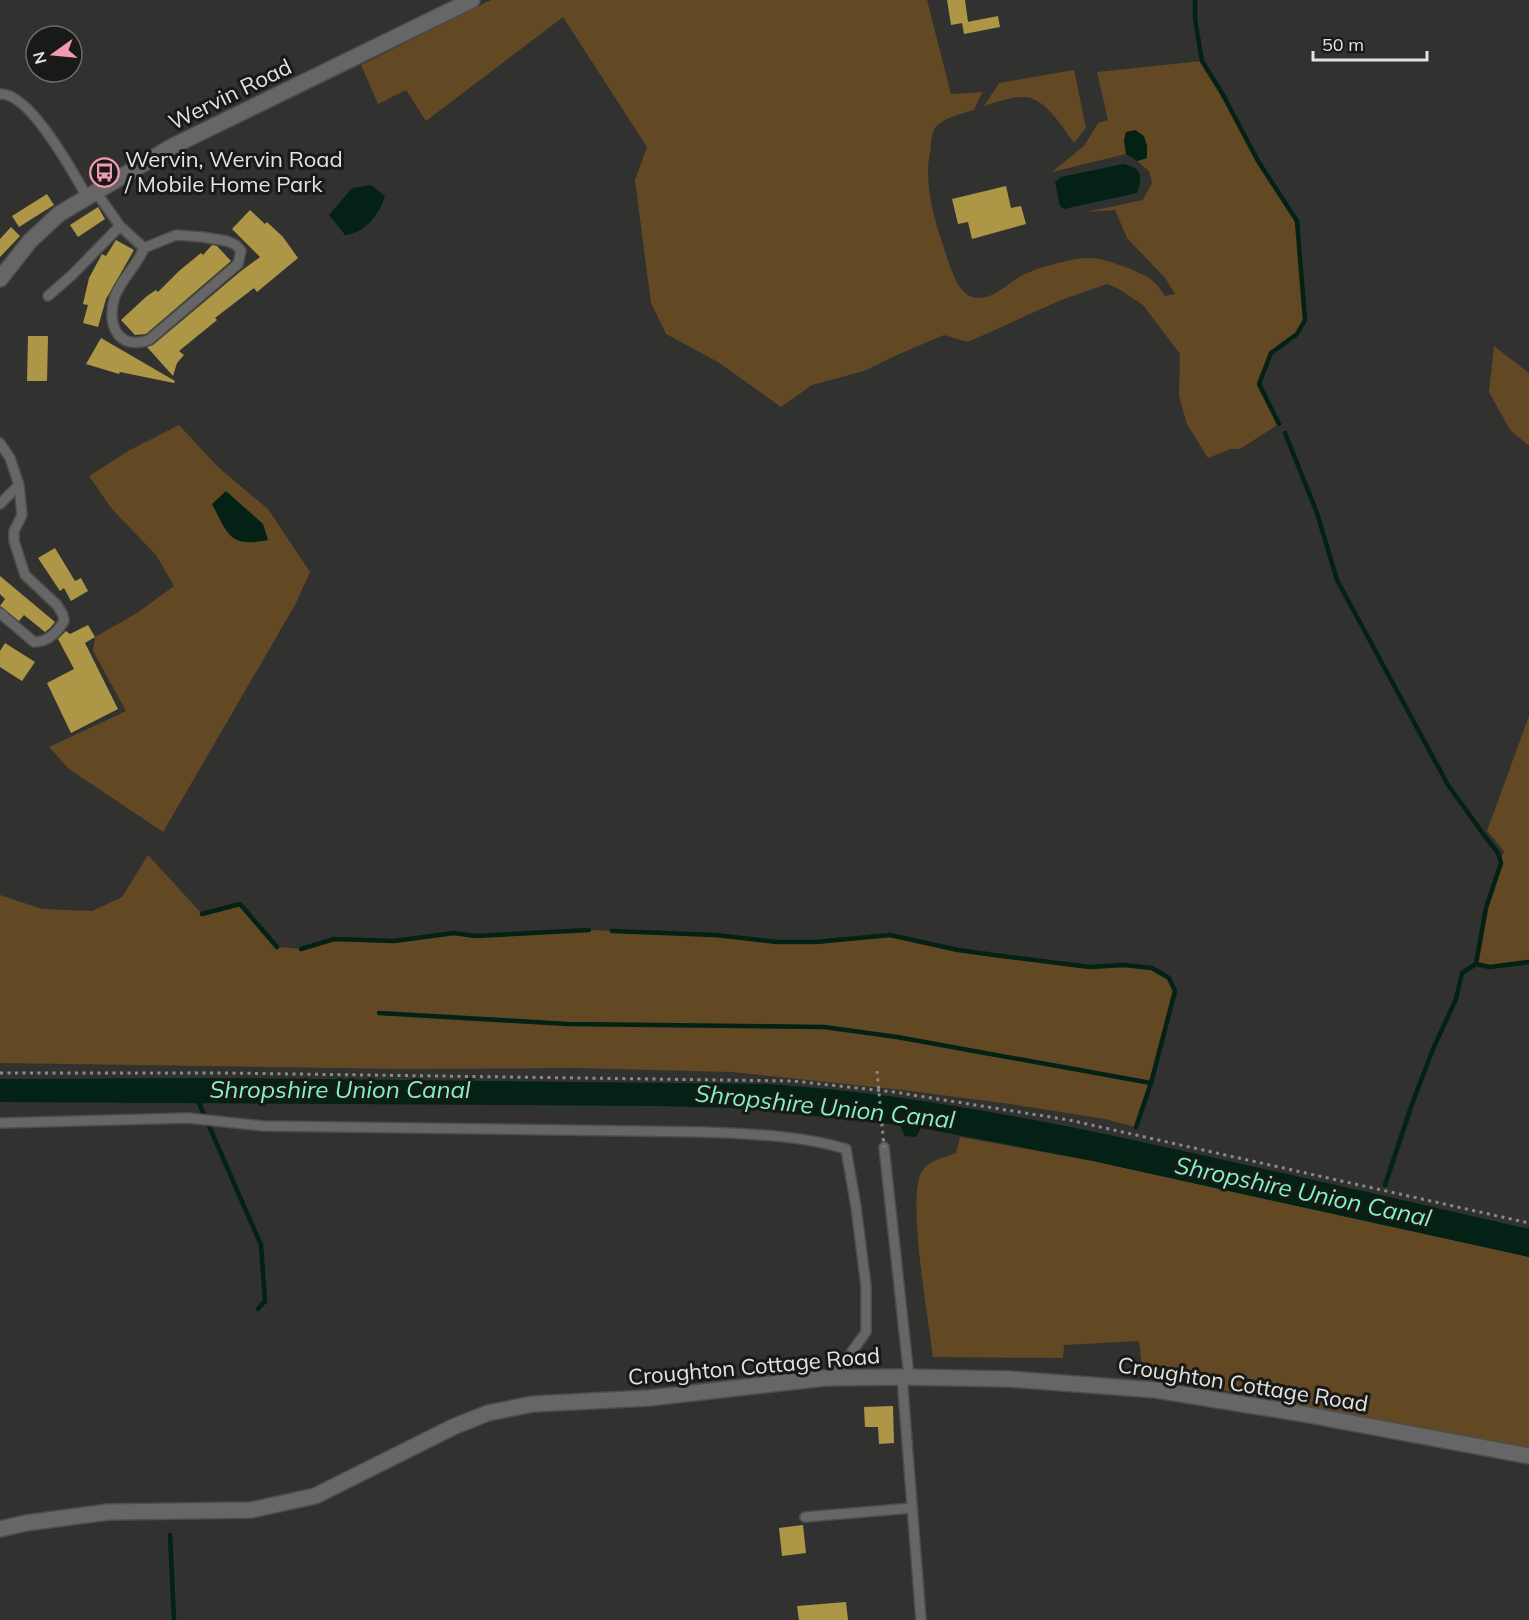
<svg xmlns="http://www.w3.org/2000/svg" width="1529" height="1620" font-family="Mulish,sans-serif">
	<rect width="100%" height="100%" fill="#31322f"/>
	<path fill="#634824" d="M491 0H927L951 94 982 92 974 110C961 114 941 118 934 130 931 137 931 146 930 153 924 180 933 216 942 242 947 256 954 287 968 295 987 306 1005 285 1021 276 1036 268 1069 259 1086 258 1100 257 1114 263 1126 267 1146 276 1153 277 1165 296L1175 294 1166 279 1127 238 1115 210 1086 212 1143 200 1152 183 1149 171 1137 161 1147 158 1124 140 1126 154 1052 172 1084 146 1098 123 1108 120 1097 72 1202 61 1222 93 1258 161 1297 221 1305 320 1297 334 1271 353 1259 384 1279 424 1240 449H1231L1208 458 1187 424 1179 396 1180 354 1143 305 1119 289 1107 284 1061 300 968 342 944 335 897 355 864 371 812 385 781 407 718 362 666 334 651 303 635 180 647 147 563 17 426 121 406 90 378 104 361 65Z
		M1074 70 1086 128 1074 143C1063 128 1047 100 1026 97 1013 96 996 102 984 106L999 83Z
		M1494 346 1529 373V446L1510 430 1489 392Z
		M179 425 219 468 268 509 310 572 295 605 163 832 69 769 49 747 126 711 93 651 95 637 137 613 174 586 156 555 112 509 89 476 130 450Z
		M1529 716V962L1490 967 1476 964 1486 908 1504 851 1487 831Z
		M148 855 202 914 240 904 277 947 301 949 334 939 394 941 454 933 475 936 589 930 715 935 777 942H816L890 935 958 950 994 955 1090 967 1124 965 1152 968 1169 978 1175 991 1151 1083 1136 1127 1105 1119 1010 1104 903 1090 732 1072 576 1068 401 1069 0 1063V895L42 909 92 911 122 897Z
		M960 1137 1093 1161 1529 1257V1449L1143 1375 1139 1341 1064 1345 1063 1358 933 1357C929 1320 907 1203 921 1173 928 1160 944 1158 956 1153Z"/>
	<path fill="#042115" d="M1135 130 1144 136 1147 146V158L1137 161 1126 154 1124 140 1126 132Z
		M1123 164C1142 168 1143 176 1137 193L1064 209 1060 206 1055 182 1061 177Z
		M371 185 385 196C379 215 365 233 345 235L329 215 352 188Z
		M226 491 263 524 268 540C229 548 228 534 212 504Z
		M222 1078 768 1084C919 1094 1067 1125 1215 1158 1319 1181 1424 1205 1529 1229V1257L1093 1161 921 1128 916 1137 905 1136 900 1125 737 1108 655 1106 0 1102V1079Z"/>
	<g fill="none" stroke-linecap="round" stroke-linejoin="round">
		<path stroke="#042115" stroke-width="4.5" d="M1195 0V19L1202 61 1222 93 1258 161 1297 221 1305 320 1297 334 1271 353 1259 384 1279 424
			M1285 433 1317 513 1337 580 1448 785 1484 835 1498 853 1501 863 1486 908 1476 964 1462 973 1456 999 1433 1049 1412 1104 1385 1185
			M202 914 240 904 277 947
			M612 931 715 935 777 942H816L890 935 958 950 994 955 1090 967 1124 965 1152 968 1169 978 1175 991 1151 1083 1136 1127
			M301 949 334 939 394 941 454 933 475 936 589 930
			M1476 964 1490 967 1529 962
			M379 1013 568 1024 824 1027 897 1037 1151 1083
			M199 1103 261 1245 265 1301 258 1309
			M170 1535 174 1620"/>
	</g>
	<path fill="#ad9746" d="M947 0H965L968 22 951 25Z
		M998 16 1000 27 964 34 962 23Z
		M1006 186 1011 208 1021 206 1026 224 972 239 968 222 958 224 952 199Z
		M47 194 54 205 19 227 12 216Z
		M98 207 105 219 78 237 70 225Z
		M250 210 265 224 267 222 283 237 298 258 257 292 254 288 215 318 217 320 179 351 184 355 177 363 173 376 147 347 153 345 241 271 260 257 232 229Z
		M11 227 20 236 0 257V239Z
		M116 240 134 250 106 299 98 327 83 323 88 305 83 304 89 278 102 254 106 256Z
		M212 245 217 246 231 261 146 334 135 335 121 320 147 296 156 290 158 292 179 271 201 253 203 255Z
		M28 336H48L47 381H27Z
		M101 338 175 381 174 383 120 372 119 374 86 364Z
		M55 548 75 581 81 578 88 591 71 601 64 588 60 591 38 558Z
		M0 576 55 622 50 628 45 632 24 615 19 621 0 606 5 599 0 594Z
		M88 625 95 637 85 643 118 709 71 733 47 683 74 669 58 639 66 631 70 634Z
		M5 643 35 662 22 681 0 667V651Z
		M893 1406 894 1443 879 1444 878 1427H865L864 1407Z
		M803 1525 806 1553 782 1556 779 1528Z
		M846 1602 848 1620H799L797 1606Z"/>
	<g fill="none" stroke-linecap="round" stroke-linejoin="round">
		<defs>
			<path id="service" d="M0 94C30 92 74 174 87 197
				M96 192 120 226 144 248 176 235 202 237 227 241 236 245 241 251 238 264 149 340C117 351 106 323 115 296 122 278 137 266 144 248
				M48 296 72 275 120 226
				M0 443 10 458 19 485 22 515 14 531V541L25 575 57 605 63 615 64 621C57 633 48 642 34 642L0 613
				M0 504 19 485
				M0 1123 188 1118 263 1126 703 1132C749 1134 801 1135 846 1149L856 1207 866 1286V1332L833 1378
				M884 1147 909 1377
				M902 1377 921 1620
				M805 1517 912 1508"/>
			<path id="tertiary" d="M0 279 30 241 59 214 173 146 472 0
				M0 1529 26 1523 108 1512 251 1510 315 1496 453 1427 488 1413 533 1404 649 1398 825 1378 902 1377 1009 1379 1156 1390 1298 1413 1529 1456"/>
		</defs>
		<use href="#service" stroke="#4d4e4b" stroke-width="12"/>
		<use href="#tertiary" stroke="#4d4e4b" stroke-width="18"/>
		<path stroke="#8a8a88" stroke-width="3" stroke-dasharray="3 4.5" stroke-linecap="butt" d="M0 1073H224L793 1081 894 1092 1069 1120 1529 1223"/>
		<use href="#service" stroke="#656665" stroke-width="9"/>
		<use href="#tertiary" stroke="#656665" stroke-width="15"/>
		<path stroke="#8a8a88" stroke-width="3" stroke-dasharray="3 4.5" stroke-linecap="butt" d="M877 1071 884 1147"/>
	</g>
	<defs>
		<symbol id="bus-ring" viewBox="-11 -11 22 22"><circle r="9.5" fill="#191918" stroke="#f19ab1" stroke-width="1.5"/><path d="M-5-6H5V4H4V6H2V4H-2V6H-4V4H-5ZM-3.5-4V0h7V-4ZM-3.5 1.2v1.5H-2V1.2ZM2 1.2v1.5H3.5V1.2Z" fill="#f19ab1"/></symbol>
	</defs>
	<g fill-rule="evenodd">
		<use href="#bus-ring" x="88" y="156" width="33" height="33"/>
	</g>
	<g text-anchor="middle" stroke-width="6" stroke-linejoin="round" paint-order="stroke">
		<g font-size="22" fill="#e3e3e1" stroke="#191918">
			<text transform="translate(230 94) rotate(-26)" y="8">Wervin Road</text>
			<text transform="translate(754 1366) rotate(-5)" y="8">Croughton Cottage Road</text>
			<text transform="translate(1243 1384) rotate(9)" y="8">Croughton Cottage Road</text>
		</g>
		<g font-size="22" fill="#e3e3e1" stroke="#191918" text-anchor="start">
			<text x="125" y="167">Wervin, Wervin Road<tspan x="125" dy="25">/ Mobile Home Park</tspan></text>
		</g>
		<g font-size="24" font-style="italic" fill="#7df6c0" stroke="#191918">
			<text x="340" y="1098">Shropshire Union Canal</text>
			<text transform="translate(825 1107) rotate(6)" y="8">Shropshire Union Canal</text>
			<text transform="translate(1303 1192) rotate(12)" y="8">Shropshire Union Canal</text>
		</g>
	</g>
	<g transform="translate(54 54) rotate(255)"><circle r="28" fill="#191918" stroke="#6a6a68" stroke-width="1.5"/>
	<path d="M0-4.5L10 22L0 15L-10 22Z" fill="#f19ab1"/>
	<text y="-9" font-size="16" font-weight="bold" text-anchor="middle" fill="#e3e3e1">N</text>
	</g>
	<path d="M1313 51v9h114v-9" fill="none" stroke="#e3e3e1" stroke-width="3"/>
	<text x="1322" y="51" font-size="18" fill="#e3e3e1" stroke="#191918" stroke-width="4.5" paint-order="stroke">50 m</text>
</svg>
